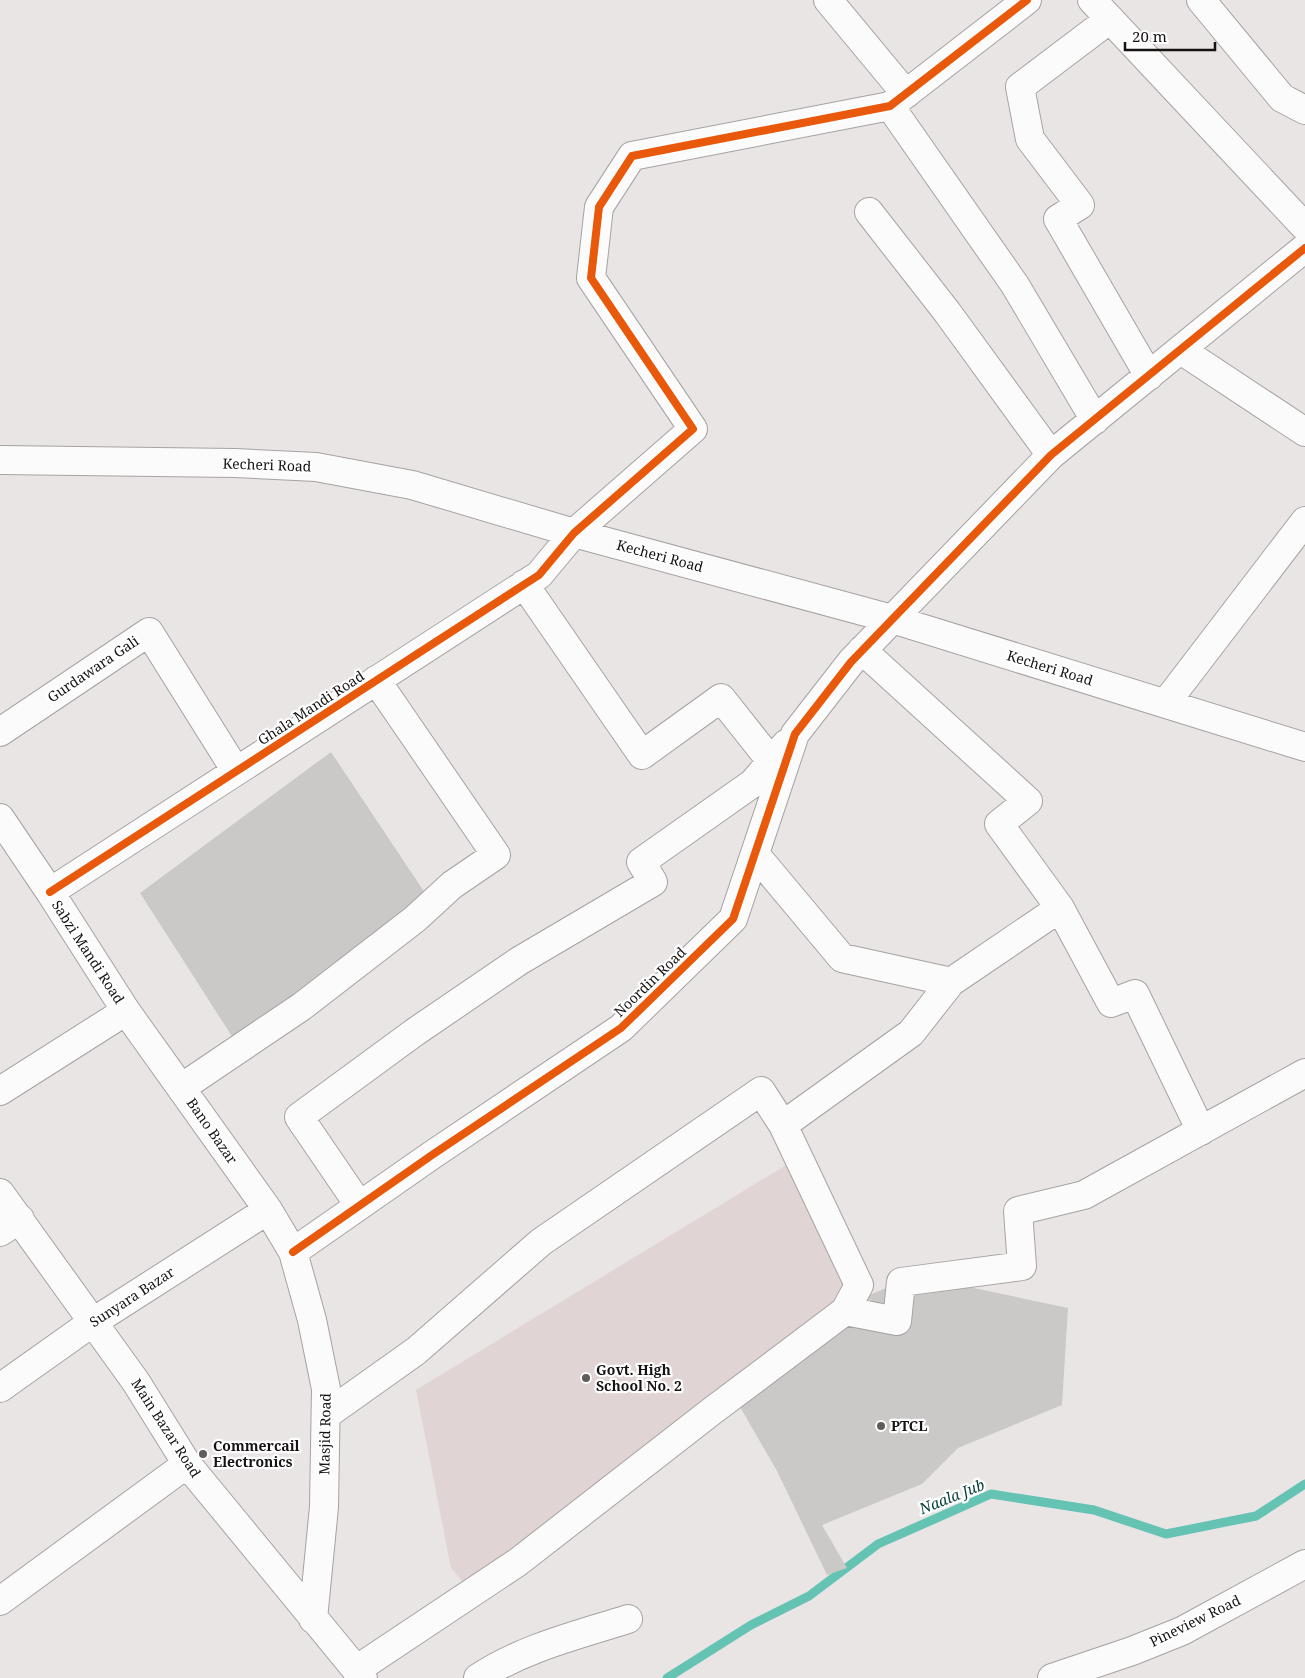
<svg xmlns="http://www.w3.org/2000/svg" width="1305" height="1678" font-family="'Noto Serif',serif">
	<rect width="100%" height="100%" fill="#eae5e5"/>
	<path fill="#e0d4d4" d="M791 1162 854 1288 469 1589 451 1568 416 1390Z"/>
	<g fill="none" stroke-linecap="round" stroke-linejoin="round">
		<path stroke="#64c3b3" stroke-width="9" d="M667 1678 751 1625 809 1596 878 1544 991 1494 1094 1510 1166 1534 1256 1516 1305 1484"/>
	</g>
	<path fill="#cbc8c8" d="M331 752 431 902 235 1041 140 893Z
		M905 1280 974 1288 1068 1308 1062 1405 958 1448 922 1484 822 1525 847 1568 827 1575 777 1471 728 1386 813 1319Z"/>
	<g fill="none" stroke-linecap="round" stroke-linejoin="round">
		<defs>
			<path id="minor" d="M828 0 906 94
				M1092 0 1305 227
				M1201 0 1282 98 1305 110
				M1110 19 1020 87 1030 139 1080 205 1058 219 1149 376
				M890 106 1015 285 1095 420
				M869 212 947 312 1051 455
				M1181 350 1305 432
				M0 460 235 463 316 467 412 485 574 533 892 619 1305 747
				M524 584 642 755 721 698 771 761
				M862 650 1028 801 999 824 1060 908 1111 1003 1135 994 1201 1131
				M1165 704 1305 521
				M0 732 149 632 236 771
				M0 818 50 892 126 1011 268 1210 293 1252 312 1320 326 1389 324 1507 313 1619
				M755 854 842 958 951 982 1060 908
				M50 892 539 575 574 533 693 429 591 278 599 207 632 156 890 106 1027 0
				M181 1088 301 1007 415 919 452 885 496 855 376 680
				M0 1091 126 1011
				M0 1193 136 1382 187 1464 363 1678
				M359 1205 299 1117 415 1032 519 961 653 882 641 862 753 783 786 744
				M0 1232 20 1219
				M293 1252 432 1155 621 1028 733 919 795 734 851 662 1051 455 1305 248
				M845 1311 859 1285 783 1125 911 1033 951 982
				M0 1388 93 1322 268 1210
				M326 1415 416 1351 541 1242 761 1091 783 1125
				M0 1601 187 1464
				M356 1670 518 1562 712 1411 845 1311 897 1321 901 1282 1022 1266 1018 1211 1084 1195 1305 1073
				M478 1678C523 1648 578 1635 628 1619
				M1052 1678 1132 1651 1182 1631 1305 1564"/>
		</defs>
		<use href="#minor" stroke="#a6a2a2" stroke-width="30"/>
		<use href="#minor" stroke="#fcfbfb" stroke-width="28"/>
		<defs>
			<path id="cycleway" d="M50 892 539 575 574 533 693 429 591 278 599 207 632 156 890 106 1027 0
				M293 1252 432 1155 621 1028 733 919 795 734 851 662 1051 455 1305 248"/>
		</defs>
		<use href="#cycleway" stroke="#fff" stroke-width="11"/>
		<use href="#cycleway" stroke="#e8590c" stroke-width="8"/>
	</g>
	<g fill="#605c5c" stroke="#fff" stroke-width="2">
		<circle cx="586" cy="1378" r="5"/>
		<circle cx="881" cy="1426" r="5"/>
		<circle cx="203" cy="1454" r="5"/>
	</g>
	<g text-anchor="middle" stroke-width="4.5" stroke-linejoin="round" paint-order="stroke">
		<g font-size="14" fill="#161313" stroke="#fff">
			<text transform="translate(267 465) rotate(2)" y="5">Kecheri Road</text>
			<text transform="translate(660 556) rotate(15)" y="5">Kecheri Road</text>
			<text transform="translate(1050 668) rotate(17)" y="5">Kecheri Road</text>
			<text transform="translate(93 669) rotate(-34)" y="5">Gurdawara Gali</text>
			<text transform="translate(311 708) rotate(-33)" y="5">Ghala Mandi Road</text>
			<text transform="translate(88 952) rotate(57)" y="5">Sabzi Mandi Road</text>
			<text transform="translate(650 982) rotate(-44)" y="5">Noordin Road</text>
			<text transform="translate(212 1131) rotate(55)" y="5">Bano Bazar</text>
			<text transform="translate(132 1297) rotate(-33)" y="5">Sunyara Bazar</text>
			<text transform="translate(166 1428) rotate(57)" y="5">Main Bazar Road</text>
			<text transform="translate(325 1434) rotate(-89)" y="5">Masjid Road</text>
			<text transform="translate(1195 1621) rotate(-26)" y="5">Pineview Road</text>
		</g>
		<g font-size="14" font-weight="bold" fill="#161313" stroke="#fff" text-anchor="start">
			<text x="596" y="1375">Govt. High<tspan x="596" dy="16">School No. 2</tspan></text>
			<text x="891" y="1431">PTCL</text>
			<text x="213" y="1451">Commercail<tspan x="213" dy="16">Electronics</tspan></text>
		</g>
		<g font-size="15" font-style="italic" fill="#0b443b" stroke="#fff">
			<text transform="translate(952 1497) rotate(-22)" y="5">Naala Jub</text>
		</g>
	</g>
	<path d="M1125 42v8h90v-8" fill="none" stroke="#161313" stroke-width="2.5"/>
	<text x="1132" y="42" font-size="15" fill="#161313" stroke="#ffffff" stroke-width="4" paint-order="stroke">20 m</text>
</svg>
